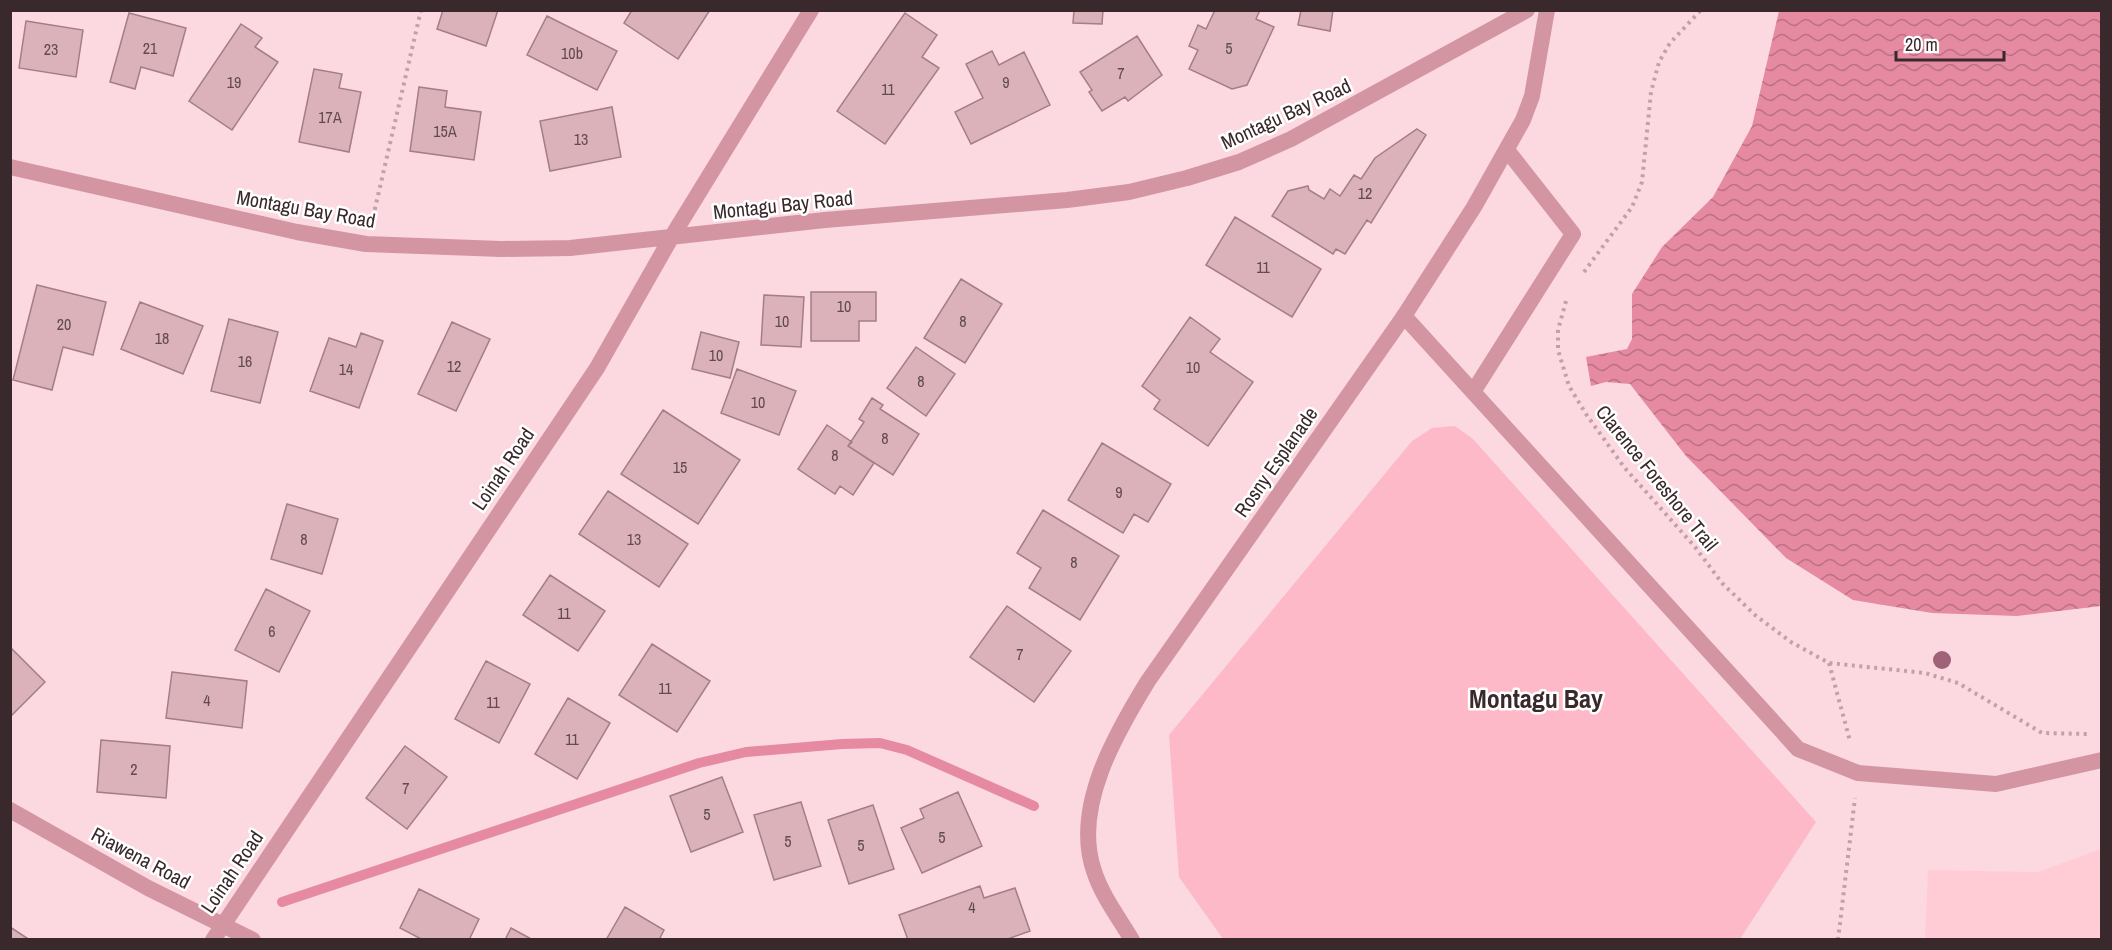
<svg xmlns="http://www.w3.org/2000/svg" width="2112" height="950" font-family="'Archivo Narrow',sans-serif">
	<defs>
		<pattern id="water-waves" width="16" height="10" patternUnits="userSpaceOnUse" patternTransform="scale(1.5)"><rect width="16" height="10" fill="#e58aa0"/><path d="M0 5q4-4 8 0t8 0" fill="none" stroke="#bb7183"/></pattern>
	</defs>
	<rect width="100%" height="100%" fill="#fcd9e0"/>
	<path fill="#ffccd6" d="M2101 849V939H1925L1928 870 2038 872Z"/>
	<path fill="#fdb9c8" d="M1455 426 1473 439 1816 822 1740 939H1223L1179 877 1169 735 1412 441 1432 428Z"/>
	<path fill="url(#water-waves)" d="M1779 11H2101V606L2017 616 1932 613 1853 600 1786 558 1686 456 1630 384 1606 382 1591 386 1586 357 1627 349 1632 339V294L1662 247 1713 197 1752 126Z"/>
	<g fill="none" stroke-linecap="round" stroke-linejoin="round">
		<path stroke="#e58aa0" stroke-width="10" d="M282 902 699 763 746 752 842 744 880 743 907 750 1034 806"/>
	</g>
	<path fill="#dbb2ba" stroke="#a47d85" stroke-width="1.5" d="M443 10H498L486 46 437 29Z
		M632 10H710L678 59 624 23Z
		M1074 10H1103L1102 24 1073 23Z
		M1215 10H1260L1256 19 1274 27 1247 85 1232 89 1189 69 1198 50 1189 46 1198 25 1206 29Z
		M1301 10H1333L1330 31 1298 25Z
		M129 13 186 28 173 76 141 67 135 89 110 82Z
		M905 13 937 35 922 57 939 68 885 144 837 111Z
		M547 16 617 51 597 90 527 55Z
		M26 21 83 30 76 77 19 68Z
		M241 24 262 38 255 47 278 62 232 130 189 101Z
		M1137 36 1162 75 1128 101 1125 97 1102 111 1089 92 1092 90 1080 72Z
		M992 51 999 65 1024 52 1050 105 971 144 955 112 983 98 966 64Z
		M314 69 342 74 339 88 361 92 349 152 299 142Z
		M419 87 447 91 445 107 481 112 474 160 410 151Z
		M612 107 621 157 550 171 540 121Z
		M1417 129 1426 135 1371 223 1367 220 1345 254 1336 249 1333 254 1272 216 1288 191 1308 186 1309 190 1324 199 1330 189 1340 196 1354 175 1361 179 1375 158Z
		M1235 217 1321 269 1292 317 1206 265Z
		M961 279 1002 304 965 363 924 338Z
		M37 285 106 302 93 355 63 347 52 390 13 380Z
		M811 292H876V321H859V341H811Z
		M764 295 804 297 801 347 761 345Z
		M140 302 203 326 183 374 121 349Z
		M1190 317 1220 339 1210 352 1253 382 1208 446 1154 409 1160 400 1142 386Z
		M229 319 278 332 260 403 211 391Z
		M452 322 490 339 456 411 418 394Z
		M701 332 739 342 730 378 692 369Z
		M361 333 383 341 359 408 310 391 329 338 356 347Z
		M916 347 955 374 926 416 887 388Z
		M737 369 796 391 779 435 721 413Z
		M872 398 883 405 880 409 919 434 893 475 848 446 864 422 859 419Z
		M663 410 740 460 698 524 621 474Z
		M827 425 852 442 848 446 874 463 853 495 840 486 835 494 798 469Z
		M1102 443 1171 484 1148 522 1134 514 1123 533 1068 500Z
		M608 491 688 544 659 587 579 534Z
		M287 504 338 519 322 574 271 559Z
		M1043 510 1119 556 1080 620 1029 588 1041 568 1017 553Z
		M550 575 605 611 578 651 523 615Z
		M266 589 310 611 279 672 235 650Z
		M1007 606 1071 651 1034 702 970 657Z
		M652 644 710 681 677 732 619 695Z
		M10 647 45 682 10 717Z
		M486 661 530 684 499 743 455 719Z
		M172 672 247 681 242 728 166 718Z
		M568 698 610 723 577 779 535 754Z
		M101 740 170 746 166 798 97 792Z
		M405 746 447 777 407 829 366 798Z
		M722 777 743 832 691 852 670 796Z
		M958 792 982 846 922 873 901 828 924 818 920 809Z
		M801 802 821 866 774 880 754 815Z
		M873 805 894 869 849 884 828 820Z
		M980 886 984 898 1015 888 1030 931 1005 940H908L899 915Z
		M419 889 479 919 469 940H423L400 928Z
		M625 907 664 930 659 940H606Z
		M10 927 30 940H10Z
		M511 928 533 940H505Z"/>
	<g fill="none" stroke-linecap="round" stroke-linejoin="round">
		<path stroke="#bfa2a8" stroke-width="4" stroke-dasharray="3 4.5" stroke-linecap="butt" d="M373 217 421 10
			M1584 272 1632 207 1642 182 1651 92 1659 62 1670 43 1701 10
			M1566 301 1558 330V350L1569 386 1586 414 1624 467 1695 547 1722 583 1755 615 1791 642 1829 663 1925 673 1958 683 2042 733 2087 734
			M1829 663 1850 741
			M1838 940 1855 798"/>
		<path stroke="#d495a3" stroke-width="16" d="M1404 316 1798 749 1858 773 1996 784 2102 760
			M1473 392 1573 234 1507 150"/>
		<path stroke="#d495a3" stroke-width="16" d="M10 167 297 232 366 244 501 249 570 248 825 220 1067 200 1129 192 1187 178 1239 162 1291 139 1527 10
			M10 810 148 888 253 940
			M213 940 597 368 671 238 811 10
			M1132 940C1119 918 1102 896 1094 871 1072 808 1116 733 1148 681L1404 316 1474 207 1523 120 1532 96 1547 10"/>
	</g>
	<circle fill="#9f6278" cx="1942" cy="660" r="9"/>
	<g text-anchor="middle" stroke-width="5" stroke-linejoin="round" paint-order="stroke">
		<g font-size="16" fill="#624b50">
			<text x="150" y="54">21</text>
			<text x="1229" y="54">5</text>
			<text x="51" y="55">23</text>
			<text x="572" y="59">10b</text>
			<text x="1121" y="79">7</text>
			<text x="234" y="88">19</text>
			<text x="1006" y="88">9</text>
			<text x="888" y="95">11</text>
			<text x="330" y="123">17A</text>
			<text x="445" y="137">15A</text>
			<text x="581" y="145">13</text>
			<text x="1365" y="199">12</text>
			<text x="1263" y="273">11</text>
			<text x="844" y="312">10</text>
			<text x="782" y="327">10</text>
			<text x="963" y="327">8</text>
			<text x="64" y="330">20</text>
			<text x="162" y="344">18</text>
			<text x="716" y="361">10</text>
			<text x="245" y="367">16</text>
			<text x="454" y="372">12</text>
			<text x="1193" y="373">10</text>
			<text x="346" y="375">14</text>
			<text x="921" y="387">8</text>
			<text x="758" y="408">10</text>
			<text x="885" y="444">8</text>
			<text x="835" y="461">8</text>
			<text x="680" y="473">15</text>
			<text x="1119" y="498">9</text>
			<text x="304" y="545">8</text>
			<text x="634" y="545">13</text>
			<text x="1074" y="568">8</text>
			<text x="564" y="619">11</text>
			<text x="272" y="637">6</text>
			<text x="1020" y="660">7</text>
			<text x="665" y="694">11</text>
			<text x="207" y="706">4</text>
			<text x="493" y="708">11</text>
			<text x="572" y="745">11</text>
			<text x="134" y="775">2</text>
			<text x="406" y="794">7</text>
			<text x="707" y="820">5</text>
			<text x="942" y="843">5</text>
			<text x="788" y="847">5</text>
			<text x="861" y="851">5</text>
			<text x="972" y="913">4</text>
		</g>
		<g font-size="20" fill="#39292c" stroke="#fff">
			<text transform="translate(1286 114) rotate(-25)" y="7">Montagu Bay Road</text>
			<text transform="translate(783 205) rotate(-6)" y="7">Montagu Bay Road</text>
			<text transform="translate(306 209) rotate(10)" y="7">Montagu Bay Road</text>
			<text transform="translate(1276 462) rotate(-55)" y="7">Rosny Esplanade</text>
			<text transform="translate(503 469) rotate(-56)" y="7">Loinah Road</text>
			<text transform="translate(1657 478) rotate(51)" y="7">Clarence Foreshore Trail</text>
			<text transform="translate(141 858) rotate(28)" y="7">Riawena Road</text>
			<text transform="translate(232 872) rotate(-56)" y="7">Loinah Road</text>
		</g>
		<g font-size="26" font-weight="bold" fill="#39292c" stroke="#fff">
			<text x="1536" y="708">Montagu Bay</text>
		</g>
	</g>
	<rect width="2112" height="950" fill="none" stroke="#39292c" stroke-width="24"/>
	<path d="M1896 51v9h108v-9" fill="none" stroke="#39292c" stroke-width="3"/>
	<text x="1905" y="51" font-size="18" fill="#39292c" stroke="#ffffff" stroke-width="4.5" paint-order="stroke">20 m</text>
</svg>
